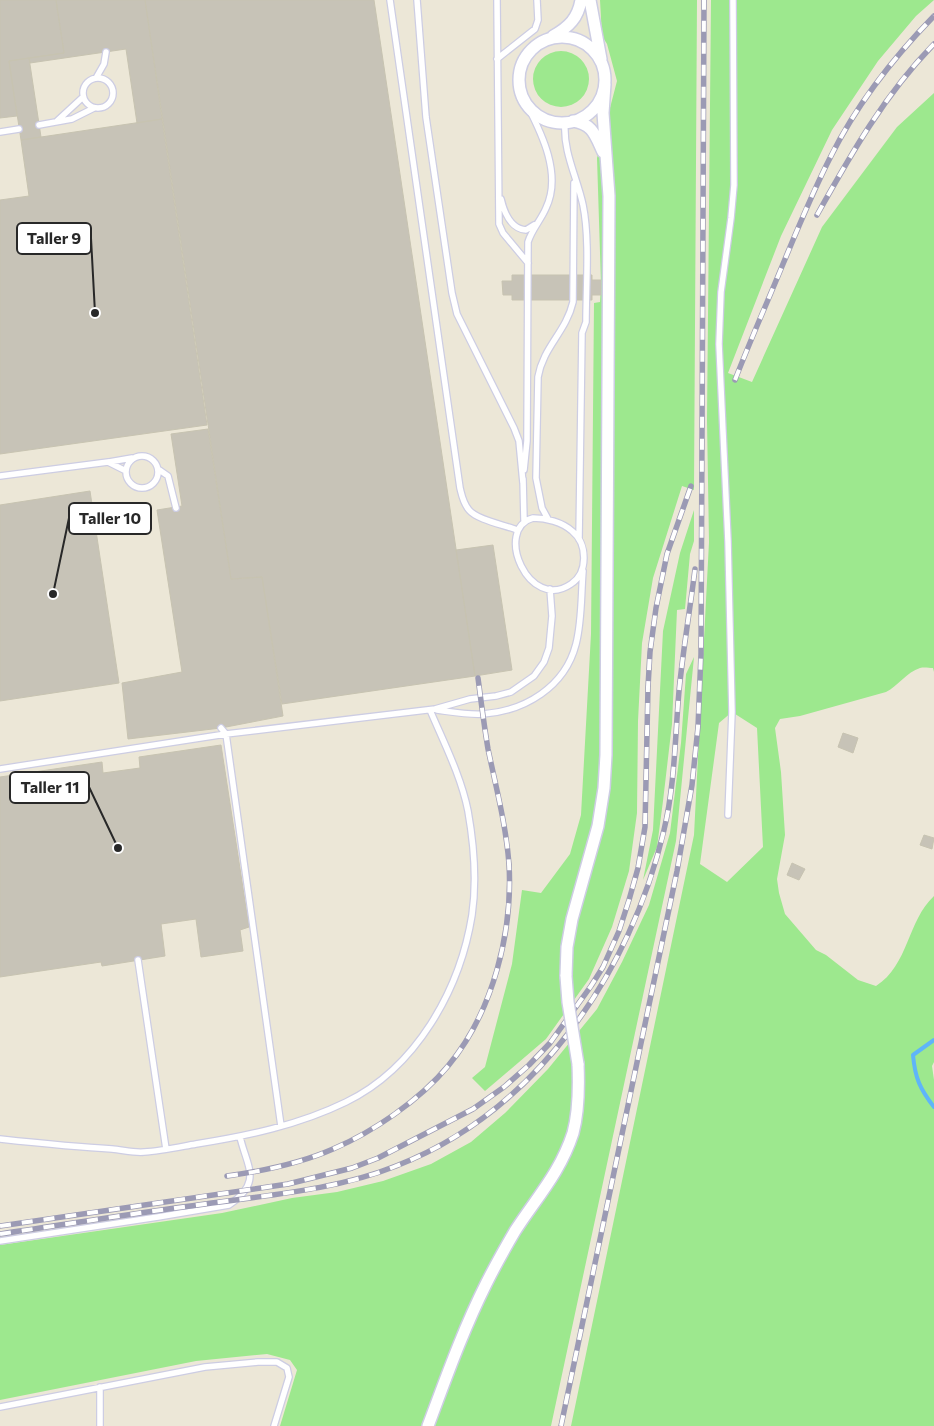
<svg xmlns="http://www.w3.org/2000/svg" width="934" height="1426" font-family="Commissioner,sans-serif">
	<rect width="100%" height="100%" fill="#ece7d7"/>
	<path fill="#9de88e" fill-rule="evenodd" d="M600 0H697L694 490 682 486 653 578 642 643 638 721 637 813 629 871 612 927 589 979 546 1039 485 1091 472 1078 485 1067 512 964 522 890 541 893 570 854 581 815 591 634 594 303 600 302 601 284 597 158 617 81 607 44 602 36Z
		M711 0H934L916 16 878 61 832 130 781 236 728 373 752 382 822 227 897 127 934 93V672L933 668C929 668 924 667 920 668 907 672 898 686 886 692L800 716 780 719 775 728 781 772 785 835 777 879 779 893 785 914 816 950 826 955 858 980 876 986C909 965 907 921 934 896V1062L932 1066 934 1080V1426H571L694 835 709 542 707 420ZM732 712 757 728 763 847 727 882 700 864 719 723Z
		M533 79a28 28 0 1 1 56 0a28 28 0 1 1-56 0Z
		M694 510V541L690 554 685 609 677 610 672 724 663 801 657 847 643 880 653 830 663 631 680 553Z
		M694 657 676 841 551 1426H280L297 1370 290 1360 267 1354 196 1361 0 1400V1245L222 1213 292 1198 337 1192 383 1181 431 1164 471 1142 505 1113 548 1069 597 1009 622 962 649 905 670 833 681 743 686 674Z"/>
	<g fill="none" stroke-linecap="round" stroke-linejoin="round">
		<path stroke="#5fb5f9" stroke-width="4" d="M934 1040 913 1055C915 1078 920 1089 934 1107"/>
	</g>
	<path fill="#c7c3b7" stroke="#c7c3b1" d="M0 0H56L64 53 9 61 17 116 0 118Z
		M56 0H145L162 119 137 123 126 49 30 63 29 58 64 53Z
		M145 0H374L475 676 282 704 262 577 231 579Z
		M29 58 41 137 21 140 9 61Z
		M162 119 207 425 0 454V200L29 196 21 140Z
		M512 275H592V280H601V295H592V300H512V295H503L502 281H512Z
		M208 429 231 579 262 577 283 716 221 728 128 739 122 683 182 672 157 510 182 506 171 434Z
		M90 491 119 683 0 701V505Z
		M493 545 512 670 475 676 456 550Z
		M843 733 858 738 853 753 838 747Z
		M221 745 249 927 240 930 243 951 201 957 196 919 161 924 165 956 102 966 101 962 0 977V777L102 762 103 773 140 768 139 757Z
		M924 835 934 838 932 849 920 845Z
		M792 863 805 869 799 880 787 875Z"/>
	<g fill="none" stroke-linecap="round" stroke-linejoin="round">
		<defs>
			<path id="service" d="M390 0 460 488C462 496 463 503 469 510 477 520 505 525 517 530
				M417 0 426 117 452 293 457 314 514 428 519 441 523 483
				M497 0 499 224 503 233 528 263
				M497 59 535 29 538 20 537 0
				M83 93a15 15 0 1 1 30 0a15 15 0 1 1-30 0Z
				M96 78 104 64 106 52
				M57 121 83 97
				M565 123C563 152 577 177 583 205 590 239 586 287 586 322L582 333 579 539
				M39 125 72 119 94 108
				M0 132 19 129
				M501 199C504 212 511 229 526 230L534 225
				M126 472a16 16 0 1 1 32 0a16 16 0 1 1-32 0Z
				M109 462 132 458
				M158 469 168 476 176 508
				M524 470 527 441 528 242C532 229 541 220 546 208 562 175 542 134 527 105
				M0 476 108 462 126 471
				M523 479 524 520
				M533 518C546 518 562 522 572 531 588 544 588 573 571 584 529 613 493 529 533 518Z
				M548 519 542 508 536 478 538 377C543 347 566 332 573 302L574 183
				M437 710C452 712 468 715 483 714 525 711 565 687 576 644 582 621 581 595 583 571
				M221 728 226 734 281 1126
				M0 769 226 734 435 709 470 699 496 696 511 692 534 676 544 662 549 648 552 616 550 589
				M728 815 732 712 728 541 719 344 721 292 731 218 734 185 733 0
				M138 960 166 1149
				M0 1139C37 1143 75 1147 112 1149 123 1150 134 1153 144 1152 161 1151 179 1147 196 1144 247 1136 299 1125 346 1102 416 1068 460 990 472 915 477 881 474 845 468 811 461 776 444 743 430 710
				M0 1241 158 1217 229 1205C263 1182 247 1167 240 1137
				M100 1387V1426
				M0 1407 205 1367 258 1362H277L287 1368 289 1377 274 1426"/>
			<path id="minor" d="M590 0 601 59
				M553 36C569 27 578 18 581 0
				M519 80a43 43 0 1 1 86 0a43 43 0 1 1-86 0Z
				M573 121C593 124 595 135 603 152
				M566 976 567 947 572 919 598 826 604 788 606 755 609 196 603 113 605 84
				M428 1426C446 1378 463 1330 486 1284 495 1266 505 1248 515 1231 537 1197 560 1173 573 1133 579 1111 579 1087 578 1064"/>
		</defs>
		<use href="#service" stroke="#cdcde3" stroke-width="8"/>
		<use href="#minor" stroke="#cdcde3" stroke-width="14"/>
		<use href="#service" stroke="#fff" stroke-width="5.5"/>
		<use href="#minor" stroke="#fff" stroke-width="11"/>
		<defs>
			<path id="rail" d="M817 215C851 154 885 94 934 44
				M735 380C750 341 767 303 783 264 798 228 813 191 831 156 857 104 894 57 934 16
				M227 1176C263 1171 299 1164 333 1149 373 1132 420 1100 448 1066 493 1012 513 932 509 864 506 825 496 787 488 749 484 725 481 701 478 678
				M0 1226 288 1184 352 1168 378 1158 473 1109 504 1087 529 1065 550 1043 591 986 603 967 619 931 629 900 638 868 645 827 648 687 650 652 656 608 667 554 691 486
				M0 1234C68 1224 136 1213 205 1204 268 1195 336 1190 396 1166 536 1112 631 972 664 830 675 784 675 737 679 691 683 650 690 610 695 569
				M561 1426 677 871 692 785 698 727 701 654 704 0"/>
		</defs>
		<use href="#rail" stroke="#9b9ab4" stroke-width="5.5"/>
		<use href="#rail" stroke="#fff" stroke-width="4" stroke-dasharray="11" stroke-linecap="butt"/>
		<defs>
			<path id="minor-bridge" d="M566 976 568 1002 578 1064"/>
		</defs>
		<use href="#minor-bridge" stroke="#cdcde3" stroke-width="14" stroke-linecap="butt"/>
		<use href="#minor-bridge" stroke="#fff" stroke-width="11"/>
	</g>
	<path fill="none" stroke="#282828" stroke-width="2" d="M95 313L91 238M53 594L69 518M118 848L89 787"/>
	<g fill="#282828" stroke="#fff" stroke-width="2">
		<circle cx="95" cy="313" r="5"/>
		<circle cx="53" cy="594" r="5"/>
		<circle cx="118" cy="848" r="5"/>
	</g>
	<g fill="#fff" stroke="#282828" stroke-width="2">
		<rect x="17" y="223" width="74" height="31" rx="5"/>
		<rect x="69" y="503" width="82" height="31" rx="5"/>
		<rect x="10" y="772" width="79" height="31" rx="5"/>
	</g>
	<g font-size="16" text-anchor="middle" font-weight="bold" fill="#282828">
		<text x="54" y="244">Taller 9</text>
		<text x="110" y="524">Taller 10</text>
		<text x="50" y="793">Taller 11</text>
	</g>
</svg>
